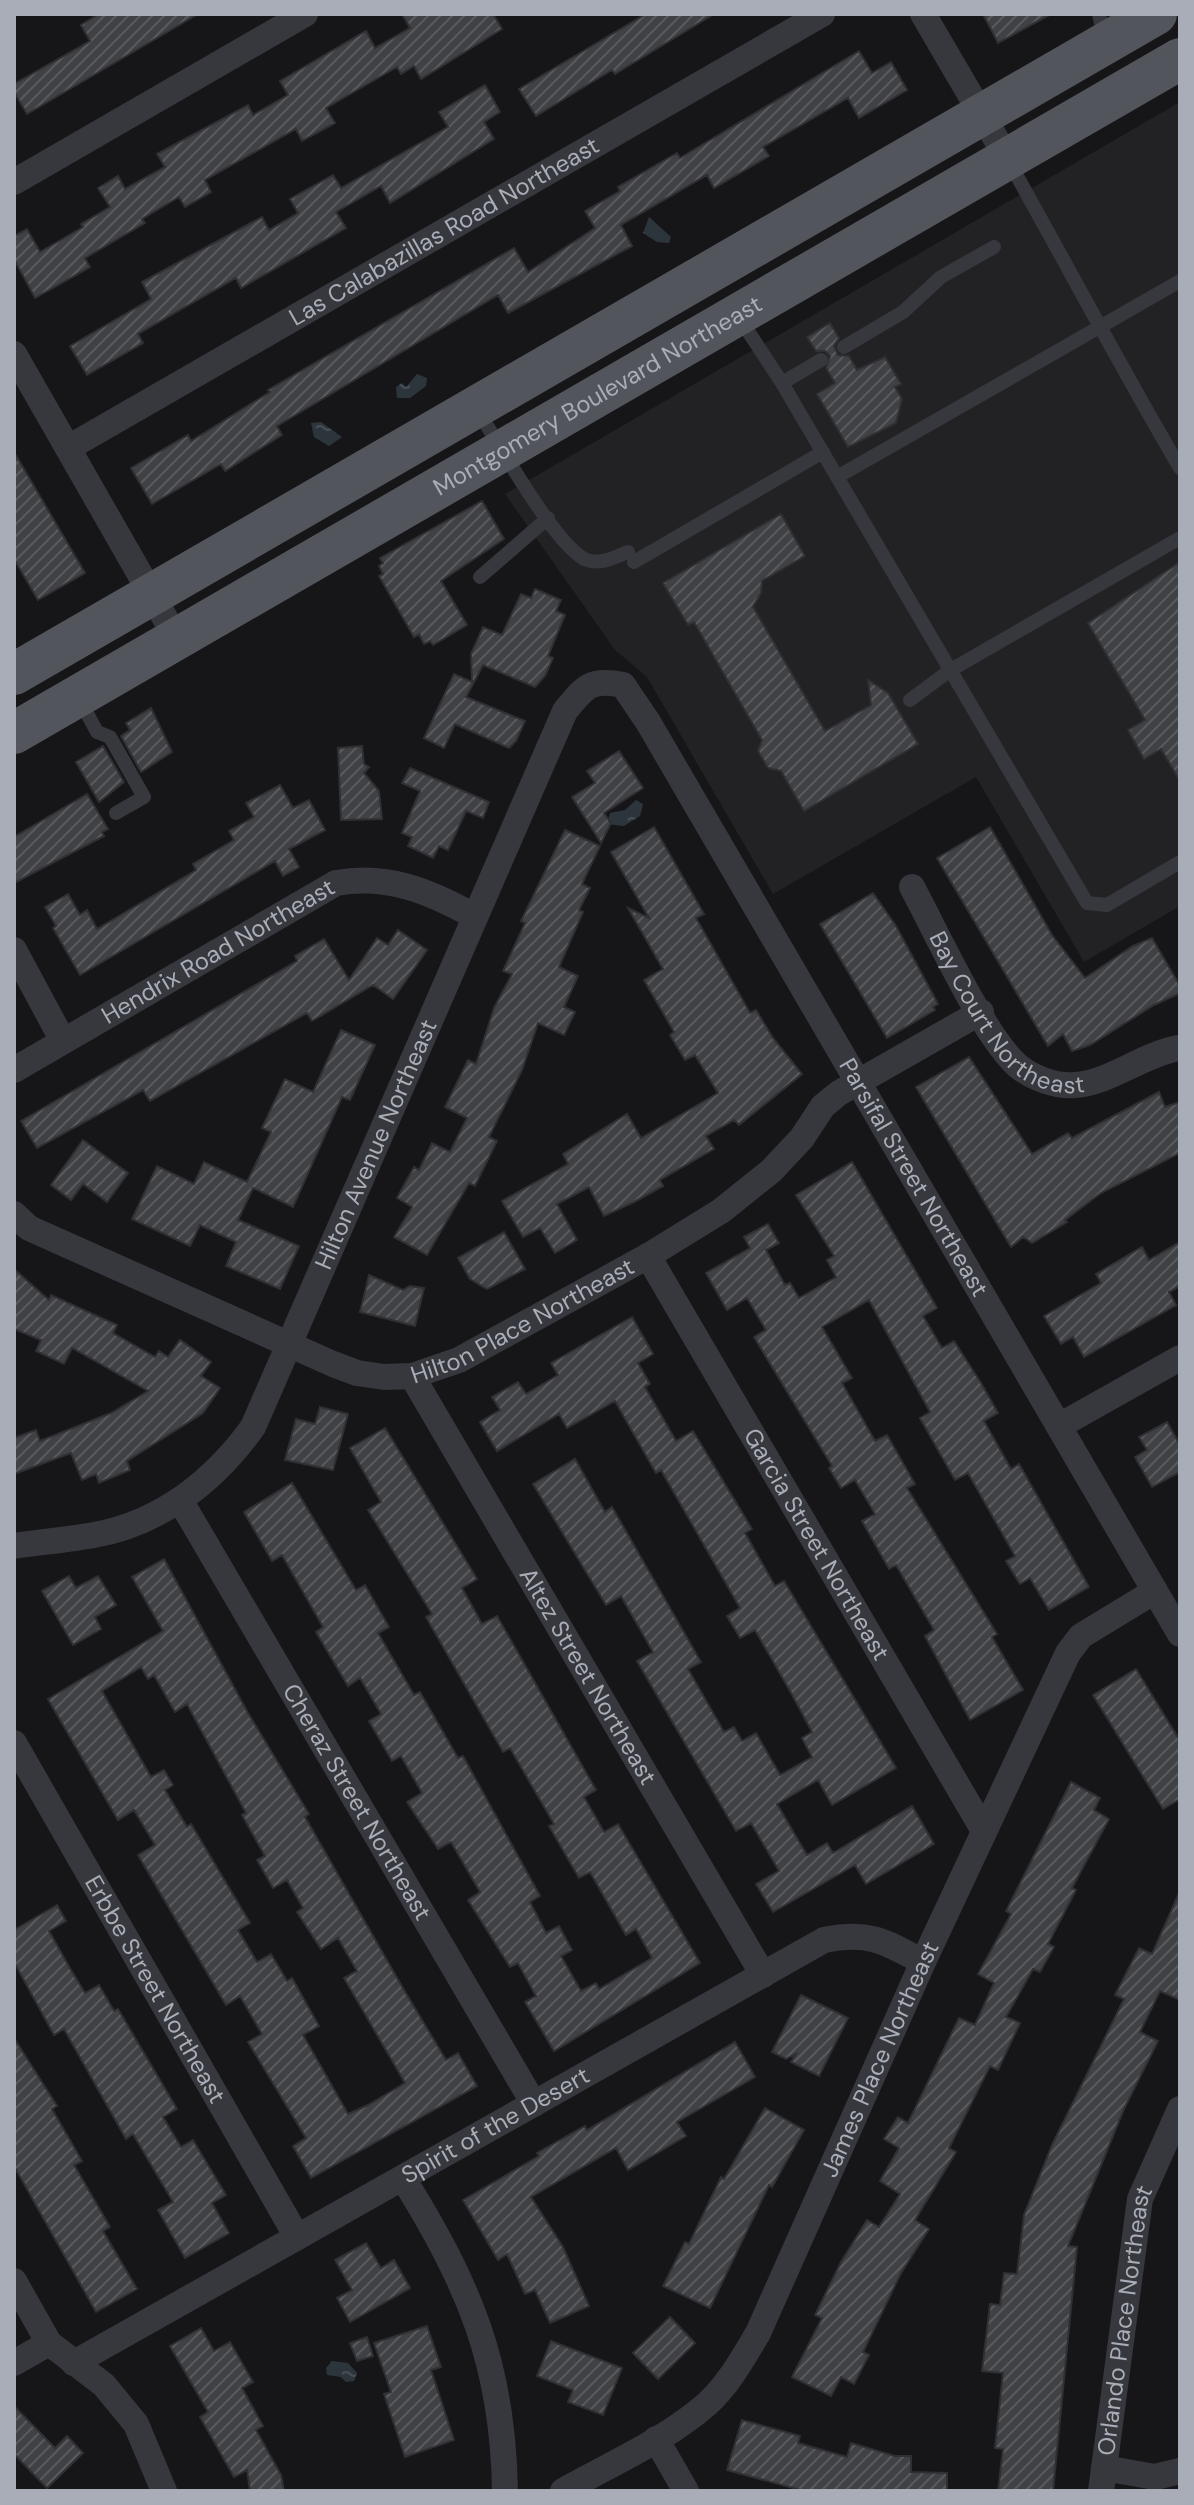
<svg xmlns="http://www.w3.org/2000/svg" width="1194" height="2505" font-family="'DM Sans',sans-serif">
	<defs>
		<pattern id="water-ripples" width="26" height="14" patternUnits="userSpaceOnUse" patternTransform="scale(2)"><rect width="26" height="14" fill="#2c353c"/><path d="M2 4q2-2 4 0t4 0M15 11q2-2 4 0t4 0" fill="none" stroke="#485056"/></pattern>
		<pattern id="building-hatch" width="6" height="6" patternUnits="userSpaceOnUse" patternTransform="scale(2)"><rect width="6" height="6" fill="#404145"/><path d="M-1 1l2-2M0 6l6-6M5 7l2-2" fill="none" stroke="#595a5e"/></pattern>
	</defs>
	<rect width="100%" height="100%" fill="#161618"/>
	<path fill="#222225" d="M1180 102V906L1084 962 976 777 773 894 647 677 615 650 505 494Z"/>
	<path fill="url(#water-ripples)" d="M649 217 671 237 669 243 657 242 643 233Z
		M417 374 427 378 426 386 410 398H397L396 387 402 383 406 387Z
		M321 422 342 437 329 446 314 437 311 423Z
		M636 800 643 804 640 816 624 826 607 824 610 813 625 810Z
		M332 2361 348 2363 357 2373 354 2381 346 2382 341 2377 327 2375 326 2368Z"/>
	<path fill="url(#building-hatch)" stroke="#303034" stroke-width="2" fill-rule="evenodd" d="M99 14H198L27 114 14 92V84L90 41 81 25Z
		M402 14H493L502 29 421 79 414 66 401 74 397 67 326 108 335 123 302 141 296 129 205 180 211 192 185 207 179 197 142 219 145 223 85 258 90 267 35 298 14 259V236L27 229 40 252 83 227 81 224 110 207 98 188 118 176 125 189 165 167 157 154 248 105 253 115 288 95 280 81 366 31 375 48 410 28Z
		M646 14H714L615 74 612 70 536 116 519 89Z
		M983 14H1051L998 43Z
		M859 51 872 73 891 62 907 90 859 118 848 98 763 147 769 156 714 188 707 175 621 225 632 246 508 313 498 295 277 426 282 435 225 471 221 464 152 504 131 468 188 435 191 441 270 392 268 390 514 248 528 272 595 228 585 211 620 191 618 187 677 153 680 158Z
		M485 85 500 112 484 122 494 139 390 203 381 186 336 212 346 228 241 288 236 278 138 334 143 343 87 375 70 346 151 299 142 282 262 217 269 230 298 213 290 199 333 175 341 188 448 127 439 112Z
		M830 323 839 338 834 346 838 355 849 356 857 370 885 357 901 384 895 387 902 399 896 423 848 447 817 394 835 383 826 368 830 356 825 351H816L807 337Z
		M14 452 85 573 38 600 14 559Z
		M482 501 504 539 441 581 467 625 433 645 430 641 424 644 419 634 414 637 379 576 383 574 379 566 383 563 380 558Z
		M781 514 805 556 762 581 761 593 753 607 825 731 871 705 868 680 888 693 918 744 804 811 781 771 768 768 758 751 762 740 694 622 688 625 663 583Z
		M1180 562V781L1161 749 1144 759 1128 730 1145 720 1088 623Z
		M535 589 561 600 556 611 565 615 548 656 553 658 545 676 535 687 483 665 466 697 525 721 516 741 509 748 455 724 444 748 424 738 454 674 472 682 471 654 483 627 502 635 521 594 531 598Z
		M151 708 172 752 141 772 121 736 130 730 126 723Z
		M103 746 124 782 99 802 76 762Z
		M362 746 364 764 369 767 364 773 379 791 382 819 341 820 338 748Z
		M619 751 643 788 604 813 611 823 601 843 572 797 595 783 587 771Z
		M410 768 489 802 483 818 466 811 448 850 439 846 433 858 408 846 412 837 402 833 420 791 402 783Z
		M280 785 293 808 309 800 325 830 289 849 299 867 283 876 275 861 80 975 53 928 56 926 45 907 68 894 80 915 87 910 97 929 196 870 193 864 234 840 229 831 254 817 246 803Z
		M87 794 108 829 102 832 104 836 14 883V837Z
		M654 827 704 914 696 918 750 1013 756 1010 773 1038 802 1074 739 1125 734 1120 706 1136 714 1149 660 1180 663 1186 634 1202 604 1216 589 1187 557 1204 577 1240 555 1253 540 1228 523 1237 502 1201 568 1164 563 1154 627 1114 641 1138 718 1093 695 1055 685 1060 670 1035 674 1032 644 980 663 969 628 908 649 918 611 852Z
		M990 827 1052 935 1085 978 1133 946 1152 938 1180 986V993L1154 1005 1090 1045 1072 1051 1063 1034 1048 1046 937 858Z
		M565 830 600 846 582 884 590 888 579 910 583 912 559 967 578 976 564 1007 575 1012 564 1035 538 1023 522 1070 489 1137 497 1141 475 1186 469 1183 427 1255 394 1237 412 1207 397 1198 414 1167 419 1170 432 1143 450 1152 467 1118 445 1107 468 1060 476 1064 494 1008 512 974 503 971 525 923 521 921Z
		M873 893 896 926 938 1004 933 1007 935 1010 887 1038 820 924Z
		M398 930 427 950 393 999 373 985 312 1021 307 1013 150 1101 143 1090 37 1148 21 1121 297 961 295 956 324 939 349 980 377 938 388 945Z
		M341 1030 375 1045 350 1100 342 1097 293 1207 253 1188 238 1220 299 1246 280 1289 226 1266 236 1242 200 1225 190 1246 132 1219 157 1166 194 1184 204 1162 247 1182 271 1132 262 1128 285 1079 313 1092Z
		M969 1057 1032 1154 1068 1133 1072 1138 1159 1092 1165 1107 1180 1102V1153L1101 1193 1065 1220 1067 1222 1032 1243 1023 1237 1011 1247 916 1087Z
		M83 1140 128 1173 107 1202 83 1184 71 1200 51 1185Z
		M852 1162 937 1308 923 1316 942 1348 954 1341 981 1383 998 1413 984 1421 1011 1469 1019 1464 1089 1587 1049 1610 1030 1578 1020 1584 1006 1561 1015 1556 968 1473 955 1480 920 1418 930 1412 869 1300 822 1327 852 1378 842 1383 875 1441 887 1435 915 1484 907 1488 997 1634 992 1637 1023 1690 970 1720 925 1636 934 1630 896 1565 889 1569 862 1521 875 1514 855 1480 841 1488 829 1468 832 1466 754 1337 766 1330 747 1298 727 1310 706 1273 750 1248 744 1237 768 1224 779 1243 766 1250 785 1285 790 1283 799 1298 836 1277 827 1260 834 1256 796 1195Z
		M504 1232 525 1269 487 1289 470 1279 458 1258Z
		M1180 1242V1286L1169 1292 1176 1305 1084 1357 1073 1337 1061 1344 1044 1316 1101 1283 1096 1274 1142 1247 1149 1260Z
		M14 1269 49 1300 51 1295 117 1325 113 1333 155 1357 159 1351 168 1357 180 1340 211 1362 201 1376 220 1388 203 1413 127 1461 130 1470 99 1483 96 1474 82 1480 71 1453 14 1474V1438L36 1430 40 1441 111 1413 148 1391 72 1348 64 1364 36 1351 41 1340 14 1329Z
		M369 1275 403 1290 410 1286 424 1288 415 1326 360 1312Z
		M632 1317 653 1354 638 1363 650 1384 645 1387 676 1441 693 1431 752 1529 745 1533 775 1586 784 1581 896 1768 832 1805 818 1780 777 1804 807 1855 827 1843 833 1853 912 1806 934 1844 866 1884 855 1865 773 1912 756 1884 779 1871 751 1823 736 1831 637 1661 653 1652 621 1596 606 1605 533 1484 575 1459 605 1512 612 1507 701 1662 688 1669 724 1732 734 1727 742 1741 756 1733 780 1775 812 1757 802 1738 812 1732 790 1691 755 1630 740 1638 727 1616 740 1608 661 1470 656 1473 615 1401 567 1428 559 1414 497 1451 480 1422 500 1410 492 1397 518 1382 526 1394 558 1375 551 1363Z
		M320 1407 348 1414 333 1470 285 1460 296 1419 315 1424Z
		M1167 1422 1180 1445V1472L1152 1487 1135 1457 1147 1450 1139 1437Z
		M385 1428 477 1579 462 1588 482 1624 497 1616 596 1790 584 1797 604 1832 618 1824 700 1963 554 2051 525 2002 536 1996 518 1963 510 1967 468 1900 480 1892 451 1842 438 1849 407 1802 422 1793 401 1756 392 1761 369 1721 381 1714 360 1678 348 1686 316 1632 323 1627 282 1555 272 1561 244 1512 292 1483 356 1590 365 1585 389 1627 378 1633 414 1695 420 1692 458 1758 463 1756 540 1896 530 1902 546 1933 559 1926 572 1950 561 1956 581 1991 596 1983 599 1989 652 1958 636 1929 626 1935 590 1872 579 1878 549 1826 554 1824 510 1748 503 1752 426 1617 432 1614 368 1510 381 1502 350 1448Z
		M164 1559 248 1713 309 1814 305 1817 404 1990 446 2060 458 2053 477 2086 311 2178 293 2146 306 2138 248 2042 262 2034 240 1996 226 2005 138 1855 155 1845 134 1810 118 1820 48 1699 163 1631 132 1577ZM141 1667 148 1679 154 1675 175 1712 187 1704 246 1813 242 1815 265 1856 257 1860 273 1888 287 1880 303 1908 297 1912 321 1949 338 1938 357 1971 344 1978 405 2083 368 2105 348 2114 303 2035 319 2026 292 1978 287 1981 271 1954 257 1962 238 1930 250 1923 191 1824 187 1827 165 1790 173 1785 164 1770 151 1777 102 1691Z
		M69 1576 76 1588 98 1576 116 1605 95 1617 101 1629 73 1645 42 1591Z
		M1136 1669 1180 1741V1799L1163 1809 1093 1695Z
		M1071 1782 1100 1798 1094 1810 1109 1819 1072 1888 1076 1890 1048 1944 1054 1947 1040 1972 1033 1969 1006 2017 1020 2023 998 2070 990 2066 949 2148 956 2152 915 2220 929 2229 901 2273 863 2352 869 2355 854 2384 841 2377 831 2396 792 2377 822 2318 815 2315 841 2262 867 2220 879 2227 900 2194 880 2181 899 2148 884 2139 898 2117 908 2123 959 2018 975 2025 994 1983 978 1974 1011 1914 1006 1911Z
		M1180 1891V2000L1160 1991 1140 2032 1158 2041 1124 2109 1068 2246 1077 2247 1053 2491H998L1003 2449 995 2448 1003 2373 982 2371 990 2304 1000 2305 1004 2273 1017 2274 1024 2215 1052 2145 1124 1999 1115 1995 1139 1948 1152 1954Z
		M57 1905 66 1921 49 1931 71 1970 85 1993 99 1985 114 2011 118 2009 177 2109 163 2117 181 2147 193 2140 226 2195 212 2203 229 2233 185 2258 158 2210 173 2202 133 2134 126 2139 64 2029 54 2035 14 1962V1930Z
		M801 1995 848 2018 819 2076 791 2062 796 2054 786 2059 772 2052Z
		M14 2038 57 2106 52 2109 82 2161 74 2165 110 2227 103 2231 137 2289 96 2312 14 2166Z
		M735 2042 755 2077 677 2122 686 2136 628 2170 616 2148 531 2197 563 2247 589 2306 550 2323 535 2290 525 2294 507 2254 498 2260 463 2200 539 2156 537 2153 585 2126 587 2130Z
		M765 2108 804 2130 772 2187 769 2185 710 2308 663 2286 685 2242 689 2244 721 2177 724 2179Z
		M366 2243 381 2268 394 2260 410 2288 350 2322 337 2298 352 2290 335 2260Z
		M670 2317 695 2343 658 2379 633 2353Z
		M427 2326 441 2367 431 2370 454 2440 405 2457 384 2394 391 2392 374 2343Z
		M201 2328 214 2351 230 2342 253 2382 242 2388 263 2426 256 2430 281 2475 284 2491H250L247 2470 234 2477 200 2417 208 2412 170 2346Z
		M367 2337 373 2356 357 2361 350 2343Z
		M551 2341 622 2368 603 2415 568 2402 573 2390 537 2376Z
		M14 2406 55 2448 67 2436 83 2453 47 2488 14 2454Z
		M742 2420 800 2436 798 2443 847 2457 851 2443 895 2456H911V2472L947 2473V2491H804L727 2470Z"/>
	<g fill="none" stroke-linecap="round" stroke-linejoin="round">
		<path stroke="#37383d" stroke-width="14" d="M1099 14 1105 41
			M1008 160C1066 263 1120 366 1180 468
			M740 319 782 383 1087 903 1107 905 1180 862
			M844 347 903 312 941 277 994 247
			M782 383 821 360
			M478 411C497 441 558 550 587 560 601 565 615 557 628 552
			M837 477 1180 281
			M634 562 823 452
			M480 577 548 518
			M80 700 97 732 110 737 144 797 116 813
			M910 700 949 671 1180 538"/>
		<g stroke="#37383d" stroke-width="26">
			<path d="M923 14 1006 156"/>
			<path d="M14 182 305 14"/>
			<path d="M14 354 177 639"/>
			<path id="s1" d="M68 448 822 14"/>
			<path id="s2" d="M912 887C936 931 984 1037 1018 1066 1032 1078 1057 1087 1075 1085 1109 1083 1142 1055 1178 1048"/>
			<path d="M14 950 63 1041"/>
			<path id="s3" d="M14 1070 336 883C388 874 429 891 474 916"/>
			<path id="s4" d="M14 1214 29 1228 333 1364 357 1373 384 1377 412 1376 459 1360 648 1256 721 1211 771 1171 802 1138 823 1106 839 1093 981 1012"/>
			<path id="s5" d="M648 1256 984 1831"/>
			<path id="s6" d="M412 1376 763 1975"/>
			<path d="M1059 1426 1180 1358"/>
			<path id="s7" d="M180 1500 534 2104"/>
			<path id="s8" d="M14 1546C40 1542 67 1540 94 1535 161 1523 214 1481 253 1427L565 711C585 687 590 678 623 685L648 722 1180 1634"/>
			<path id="s9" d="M14 1743 297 2237"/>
			<path d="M403 2178C469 2285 503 2363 505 2491"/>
			<path d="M14 2281 49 2343 104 2385 136 2424 164 2491"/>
			<path d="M14 2363 49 2343"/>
			<path id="s10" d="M74 2363 824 1940C869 1931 884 1941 923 1962"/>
			<path d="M656 2439 686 2491"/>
			<path d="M1104 2468 1155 2477 1180 2471"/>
			<path id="s11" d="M563 2491C611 2464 666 2440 707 2404 729 2384 743 2358 758 2333L923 1962 1068 1653 1081 1636 1155 1591"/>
			<path id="s12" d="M1101 2491 1140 2199 1180 2109"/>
		</g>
		<g stroke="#53555c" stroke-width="42">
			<path d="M14 674 1156 14"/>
			<path id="s13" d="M14 733 1180 59"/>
		</g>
	</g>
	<g text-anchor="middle" stroke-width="6" stroke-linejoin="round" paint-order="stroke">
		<g font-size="24" fill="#a8adb8" stroke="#111113">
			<text dy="8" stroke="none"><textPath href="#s1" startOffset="434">Las Calabazillas Road Northeast</textPath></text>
			<text dy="8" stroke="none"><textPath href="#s13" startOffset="674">Montgomery Boulevard Northeast</textPath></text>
			<text dy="8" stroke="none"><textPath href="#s3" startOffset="236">Hendrix Road Northeast</textPath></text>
			<text dy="8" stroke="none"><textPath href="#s2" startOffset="166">Bay Court Northeast</textPath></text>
			<text dy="8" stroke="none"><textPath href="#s8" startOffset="586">Hilton Avenue Northeast</textPath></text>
			<text dy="8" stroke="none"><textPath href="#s8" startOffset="1700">Parsifal Street Northeast</textPath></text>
			<text dy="8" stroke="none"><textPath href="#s4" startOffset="558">Hilton Place Northeast</textPath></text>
			<text dy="8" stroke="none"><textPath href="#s5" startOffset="334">Garcia Street Northeast</textPath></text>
			<text dy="8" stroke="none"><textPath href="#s6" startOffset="348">Altez Street Northeast</textPath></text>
			<text dy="8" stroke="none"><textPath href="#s7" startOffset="350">Cheraz Street Northeast</textPath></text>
			<text dy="8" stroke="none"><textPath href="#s9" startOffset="284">Erbbe Street Northeast</textPath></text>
			<text dy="8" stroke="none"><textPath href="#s11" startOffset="556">James Place Northeast</textPath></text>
			<text dy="8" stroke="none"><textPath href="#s10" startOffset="484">Spirit of the Desert</textPath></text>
			<text dy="8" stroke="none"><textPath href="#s12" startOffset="172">Orlando Place Northeast</textPath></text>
		</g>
	</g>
	<rect width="1194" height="2505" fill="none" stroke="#a8adb8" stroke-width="32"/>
</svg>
